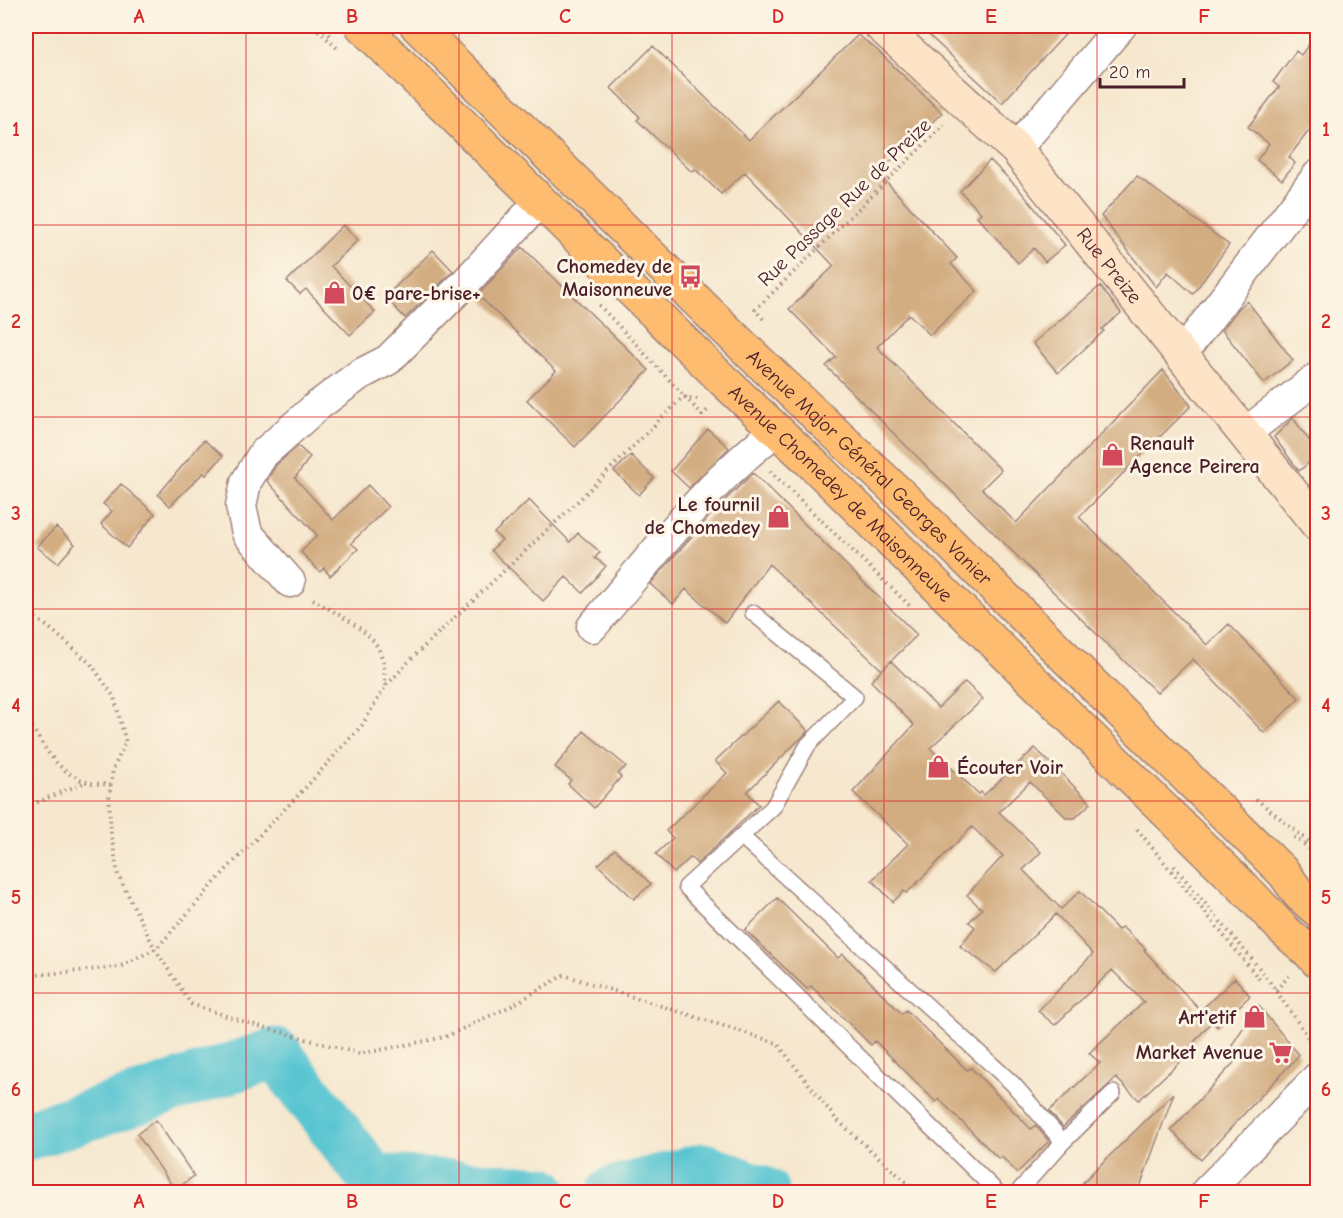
<svg xmlns="http://www.w3.org/2000/svg" width="1343" height="1218" font-family="'Comic Neue',sans-serif">
	<rect width="100%" height="100%" fill="#fcf5e5"/>
	<filter id="ink" filterUnits="userSpaceOnUse"><feTurbulence type="fractalNoise" baseFrequency=".0167" numOctaves="2"/><feDisplacementMap in="SourceGraphic" scale="12" xChannelSelector="R" yChannelSelector="G"/><feConvolveMatrix kernelMatrix="1 2 1 2 8 2 1 2 1" color-interpolation-filters="sRGB"/></filter>
	<filter id="wash" filterUnits="userSpaceOnUse"><feTurbulence type="fractalNoise" baseFrequency=".008" numOctaves="4" result="noise"/><feDisplacementMap in="SourceGraphic" scale="24" xChannelSelector="R" yChannelSelector="G"/><feGaussianBlur stdDeviation="1.35" result="paint"/><feColorMatrix in="noise" values="0 0 0 0 0 0 0 0 0 0 0 0 0 0 0 0 0 1.4 0 .05"/><feComposite in="paint" operator="in"/></filter>
	<g filter="url(#wash)">
		<rect width="100%" height="100%" fill="#f6e7ce"/>
		<g fill="none" stroke-linecap="round" stroke-linejoin="round">
			<path stroke="#59c5d1" stroke-width="51" d="M26 1136 276 1053 373 1179 543 1192
				M612 1192 705 1168 764 1192"/>
		</g>
		<g id="blocks">
			<path fill="#d3ad82" d="M919 26H1073L1002 103Z
				M1317 33V120L1289 157 1295 163 1282 180 1257 160 1269 144 1248 127 1279 87 1273 82 1296 51 1301 55Z
				M858 35 876 49 942 113 878 173 957 258 951 264 977 291 930 335 909 314 877 347 1001 470 982 489 1016 523 1163 370 1191 406 1079 517 1207 645 1229 624 1299 698 1264 733 1193 659 1157 693 1028 567 826 366 836 357 789 309 834 266 745 172 721 194 695 169 692 172 637 120 640 117 611 88 653 46 749 140Z
				M990 160 1018 188 1065 245 1045 262 1034 248 1018 263 977 216 981 213 960 191Z
				M1137 176 1229 245 1193 294 1168 272 1156 287 1101 216Z
				M343 225 358 240 331 266 375 312 350 335 306 289 300 294 287 281Z
				M522 247 649 370 575 447 527 400 556 371 478 295Z
				M433 250 453 271 405 318 385 297Z
				M1100 286 1121 313 1102 329 1104 331 1058 373 1033 343Z
				M1247 301 1293 360 1264 383 1222 330 1239 308Z
				M1293 418 1317 451V456L1299 471 1274 437Z
				M708 429 729 448 689 488 671 471Z
				M204 440 223 456 206 475 203 473 170 506 158 495Z
				M298 446 310 457 295 478 333 520 368 485 388 507 351 543 358 549 330 576 324 568 320 572 301 552 317 535 267 481 276 465Z
				M631 455 654 478 639 495 614 471Z
				M753 473 917 635 882 670 769 564 725 623 686 589 673 604 650 584 715 510Z
				M121 484 155 514 127 548 101 524 112 511 103 504Z
				M529 500 570 542 578 533 600 552 595 558 606 566 583 593 566 577 543 601 491 550 502 540 494 533Z
				M56 527 75 544 58 563 37 547Z
				M891 661 938 708 965 682 983 699 930 748 979 794 981 792 984 795 1035 748 1091 803 1075 818H1067L1030 782 999 812 1041 852 1023 870 1061 909 1080 891 1118 930 1122 927 1146 949 1144 950 1211 1022 1190 1047 1187 1055 1139 1100 1116 1078 1063 1127 1049 1111 1100 1063 1089 1053 1144 1002 1112 970 1055 1025 1038 1011 1093 954 1056 914 996 972 960 946 975 927 969 922 982 909 967 895 1003 856 972 827 907 893 904 891 893 902 872 880 908 844 853 792 914 725 871 681Z
				M779 701 808 731 747 792 759 805 697 864 691 857 674 873 656 854 673 838 666 831 727 773 715 761Z
				M584 731 626 766 618 774 621 777 594 808 568 784 571 780 555 767Z
				M615 849 651 884 634 899 598 865Z
				M777 898 838 958 843 954 902 1014 906 1010 967 1070 971 1068 1031 1129 1035 1125 1049 1141 1017 1173 1001 1156 999 1159 939 1099 936 1102 875 1041 871 1045 811 986 807 989 745 930Z
				M1235 978 1250 996 1217 1027 1202 1009Z
				M1258 1005 1299 1055 1201 1160 1171 1130 1241 1055 1232 1045Z
				M1174 1093 1138 1192H1074L1094 1171Z
				M156 1120 194 1176 175 1190 137 1134Z"/>
		</g>
	</g>
	<g filter="url(#ink)">
		<use href="#blocks" fill-opacity="0" stroke="#a0837c" stroke-width="1.5"/>
		<g fill="none" stroke-linecap="round" stroke-linejoin="round">
			<defs>
				<path id="lane" d="M753 613 855 697 808 745 773 807 686 887 997 1192
					M741 836 1013 1084 1063 1142 1018 1192
					M1063 1142 1113 1093"/>
				<path id="street" d="M1016 149 1121 26
					M1181 355 1318 175
					M1244 434 1318 377
					M290 582 247 533 241 506 246 482 263 454 316 407 359 375 388 360 466 282 541 200
					M592 627C650 559 706 484 777 430
					M1206 1192 1318 1077"/>
				<g id="secondary">
					<path id="s1" d="M881 26 1016 149 1318 525"/>
				</g>
				<g id="primary">
					<path id="s2" d="M362 26 724 381 815 466 1253 897 1284 930 1310 953 1318 962"/>
					<path id="s3" d="M417 26 751 354 904 498 1284 873 1299 894 1318 911"/>
				</g>
			</defs>
			<use href="#lane" stroke="#a0837c" stroke-width="18"/>
			<use href="#street" stroke="#a0837c" stroke-width="33"/>
			<use href="#secondary" stroke="#a0837c" stroke-width="36"/>
			<use href="#primary" stroke="#a0837c" stroke-width="36"/>
			<path stroke="#a0837c" stroke-width="4" stroke-dasharray="1.5 4.5" stroke-linecap="butt" d="M314 26 339 50
				M320 26 333 38
				M599 305 702 415 709 409
				M763 319 755 310 944 125
				M770 471 911 607
				M313 599C332 612 369 628 379 650 384 661 385 674 385 686
				M26 611 52 630 91 664 114 697 126 742 113 769 109 798 111 834 118 875 155 949 191 1004 241 1021 360 1054 445 1037 511 1006 564 975 777 1043 835 1118 917 1192
				M26 717C41 742 56 773 87 782 94 784 103 784 111 785
				M1256 799 1318 849
				M26 807 86 782
				M1137 829 1260 980
				M1294 837 1318 855
				M1174 866 1265 975 1304 1031 1314 1048
				M26 976 119 967 157 948 226 870 308 785 362 725 385 687 414 656 577 502 683 397 698 399
				M1276 990 1291 974"/>
			<use href="#lane" stroke="#fff" stroke-width="15"/>
			<use href="#street" stroke="#fff" stroke-width="30"/>
			<use href="#secondary" stroke="#fee4c6" stroke-width="33"/>
			<use href="#primary" stroke="#fdbc70" stroke-width="33"/>
		</g>
	</g>
	<path fill="none" stroke="#d62828" stroke-width="1.5" stroke-opacity="0.55" d="M246 26V1192M459 26V1192M672 26V1192M884 26V1192M1097 26V1192M26 225H1318M26 417H1318M26 609H1318M26 801H1318M26 993H1318"/>
	<defs>
		<symbol id="bus-bare" viewBox="-9 -9 18 18"><path d="M-5-6H5V4H4V6H2V4H-2V6H-4V4H-5ZM-3.5-4V0h7V-4ZM-3.5 1.2v1.5H-2V1.2ZM2 1.2v1.5H3.5V1.2Z" fill="#d1495b" stroke="#fcf5e5" stroke-width="2.5" paint-order="stroke"/></symbol>
		<symbol id="shop-bare" viewBox="-9 -9 18 18"><path d="M-5-2.5h2.3a2.7 3.5 0 0 1 5.4 0H5L5.5 6h-11ZM-1.5-2.5h3a1.5 2.3 0 0 0-3 0Z" fill="#d1495b" stroke="#fcf5e5" stroke-width="2.5" paint-order="stroke"/></symbol>
		<symbol id="supermarket-bare" viewBox="-9 -9 18 18"><path d="M-6-5.5h2.5l.6 2H6L4.5 2H-2.5L-4.4-4H-6ZM-1.5 3.2a1.3 1.3 0 1 0 .1 0ZM3 3.2a1.3 1.3 0 1 0 .1 0Z" fill="#d1495b" stroke="#fcf5e5" stroke-width="2.5" paint-order="stroke"/></symbol>
	</defs>
	<g fill-rule="evenodd">
		<use href="#bus-bare" x="674" y="260" width="33" height="33"/>
		<use href="#shop-bare" x="318" y="276" width="33" height="33"/>
		<use href="#shop-bare" x="1096" y="438" width="33" height="33"/>
		<use href="#shop-bare" x="762" y="500" width="33" height="33"/>
		<use href="#shop-bare" x="922" y="750" width="33" height="33"/>
		<use href="#shop-bare" x="1238" y="1000" width="33" height="33"/>
		<use href="#supermarket-bare" x="1264" y="1036" width="33" height="33"/>
	</g>
	<g text-anchor="middle" stroke-width="6" stroke-linejoin="round" paint-order="stroke">
		<g font-size="20" fill="#4a1f2b" stroke="#fcf5e5">
			<text transform="translate(844 202) rotate(-44)" y="7">Rue Passage Rue de Preize</text>
			<text dy="7" stroke="none"><textPath href="#s1" startOffset="332">Rue Preize</textPath></text>
			<text dy="7" stroke="none"><textPath href="#s3" startOffset="632">Avenue Major Général Georges Vanier</textPath></text>
			<text dy="7" stroke="none"><textPath href="#s2" startOffset="669">Avenue Chomedey de Maisonneuve</textPath></text>
		</g>
		<g font-size="20" font-weight="bold" fill="#4a1f2b" stroke="#fcf5e5" text-anchor="end">
			<text x="672" y="273">Chomedey de<tspan x="672" dy="23">Maisonneuve</tspan></text>
			<text x="352" y="300" text-anchor="start">0€ pare-brise+</text>
			<text x="1130" y="450" text-anchor="start">Renault<tspan x="1130" dy="23">Agence Peirera</tspan></text>
			<text x="760" y="511">Le fournil<tspan x="760" dy="23">de Chomedey</tspan></text>
			<text x="957" y="774" text-anchor="start">Écouter Voir</text>
			<text x="1236" y="1024">Art'etif</text>
			<text x="1263" y="1059">Market Avenue</text>
		</g>
	</g>
	<rect width="1343" height="1218" fill="none" stroke="#fcf5e5" stroke-width="66"/>
	<path d="M1100 78v9h84v-9" fill="none" stroke="#4a1f2b" stroke-width="3"/>
	<text x="1109" y="78" font-size="18" fill="#4a1f2b" stroke="#fcf5e5" stroke-width="4.5" paint-order="stroke">20 m</text>
	<rect x="33" y="33" width="1277" height="1152" fill="none" stroke="#d62828" stroke-width="2"/>
	<g font-size="20" text-anchor="middle" font-weight="bold" fill="#d62828">
		<text x="139" y="23">A</text>
		<text x="352" y="23">B</text>
		<text x="565" y="23">C</text>
		<text x="778" y="23">D</text>
		<text x="991" y="23">E</text>
		<text x="1204" y="23">F</text>
		<text x="16" y="136">1</text>
		<text x="1326" y="136">1</text>
		<text x="16" y="328">2</text>
		<text x="1326" y="328">2</text>
		<text x="16" y="520">3</text>
		<text x="1326" y="520">3</text>
		<text x="16" y="712">4</text>
		<text x="1326" y="712">4</text>
		<text x="16" y="904">5</text>
		<text x="1326" y="904">5</text>
		<text x="16" y="1096">6</text>
		<text x="1326" y="1096">6</text>
		<text x="139" y="1208">A</text>
		<text x="352" y="1208">B</text>
		<text x="565" y="1208">C</text>
		<text x="778" y="1208">D</text>
		<text x="991" y="1208">E</text>
		<text x="1204" y="1208">F</text>
	</g>
</svg>
